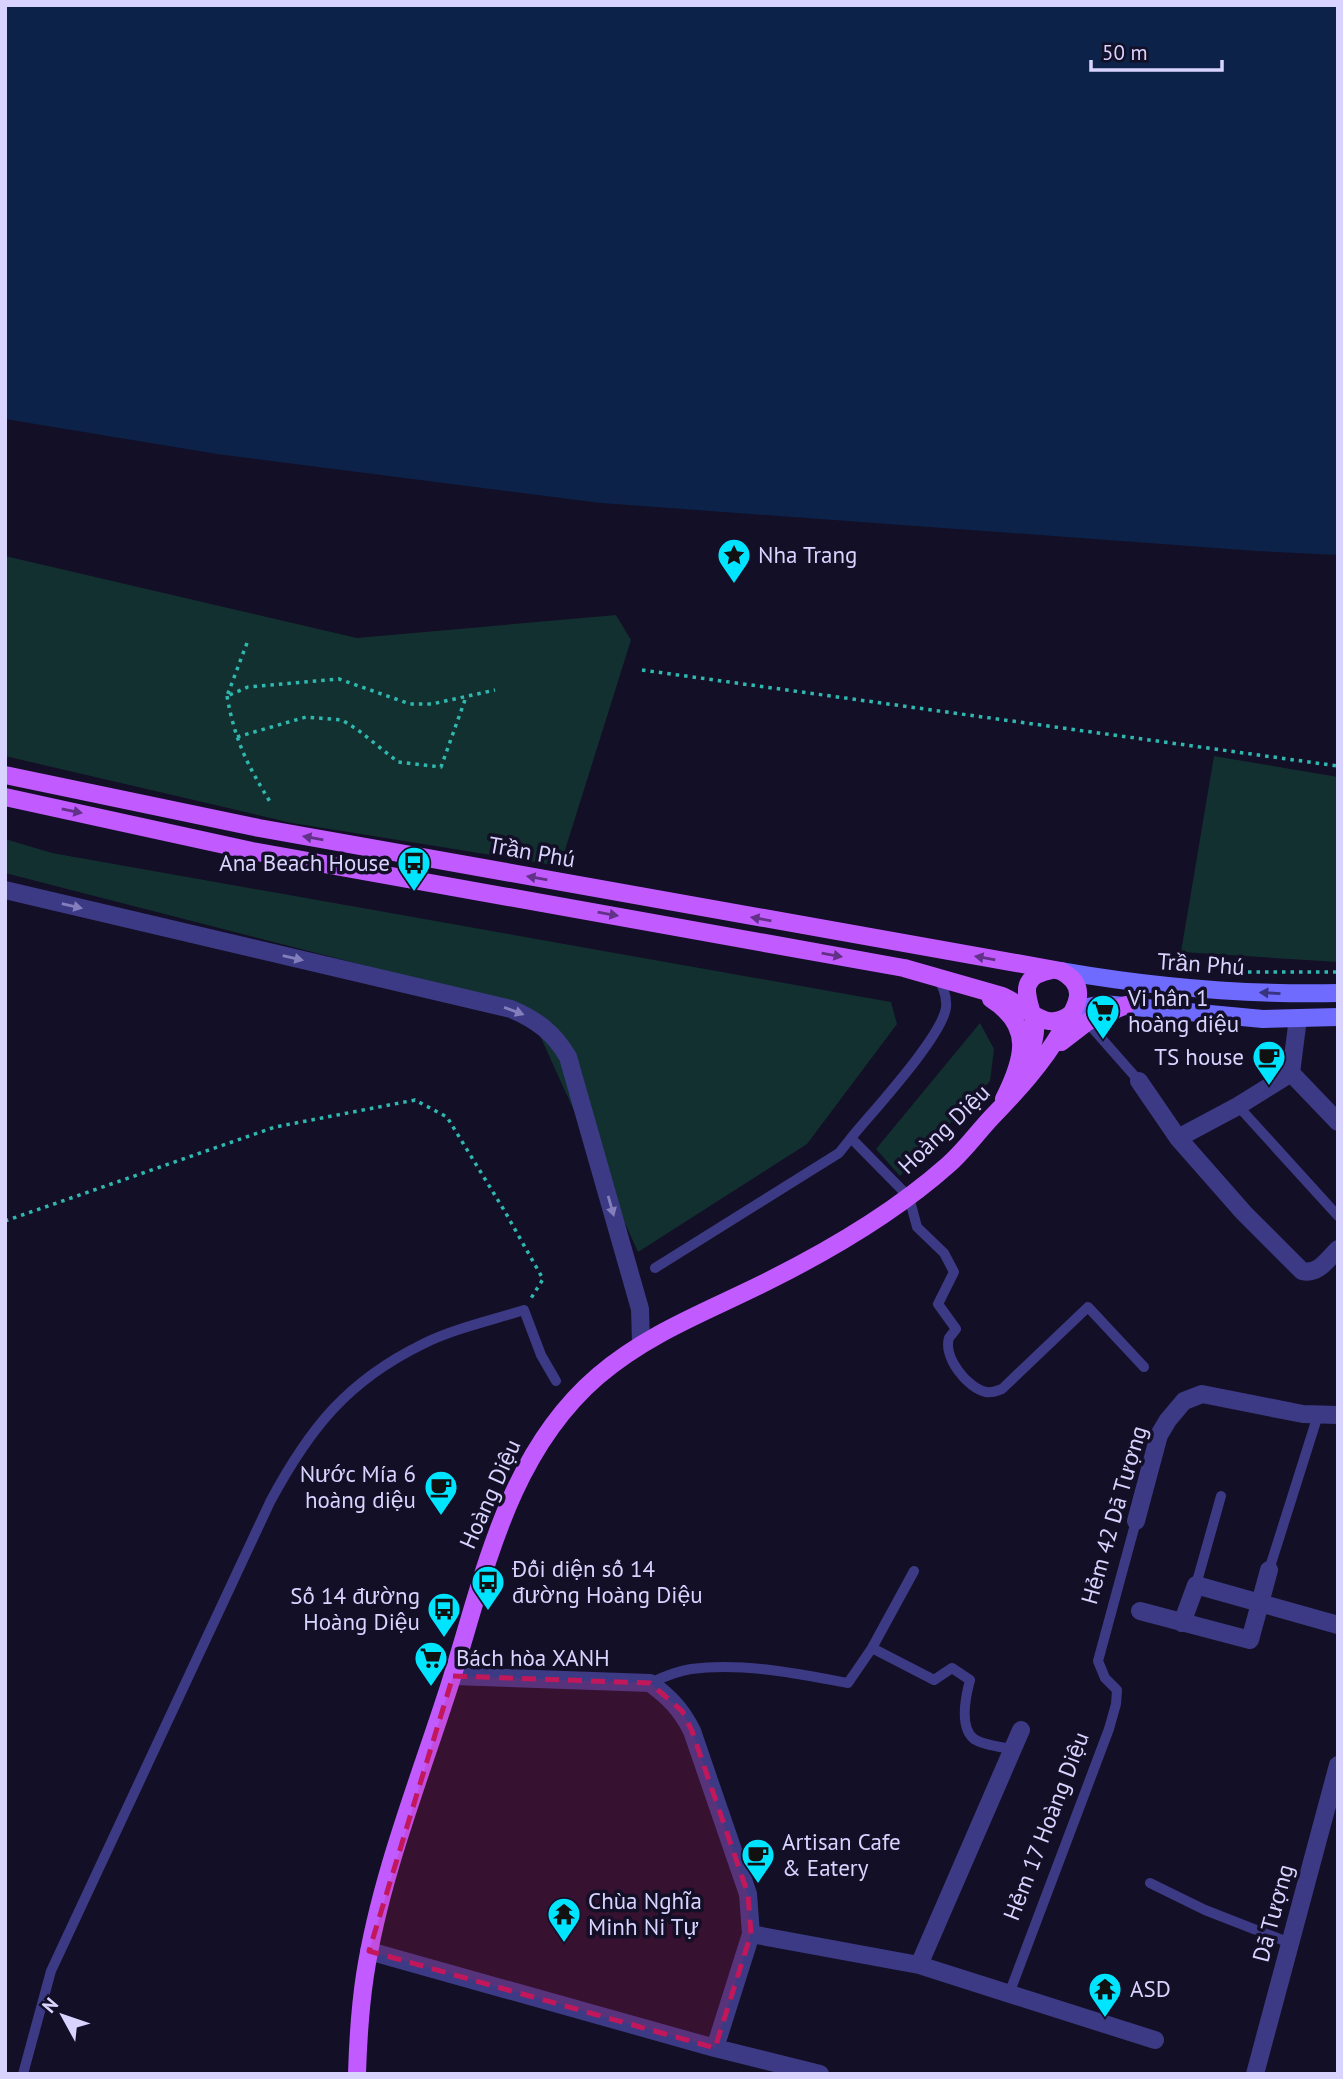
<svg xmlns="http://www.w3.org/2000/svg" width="1343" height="2079" font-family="'PT Sans',sans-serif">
	<rect width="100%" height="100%" fill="#130f26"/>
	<path fill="#12302f" d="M5 556 357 638 616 615 631 640 560 866 292 823 5 756Z
		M1214 756 1338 777V962L1181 952Z
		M5 839 52 853 891 1002 897 1024 807 1144 638 1252 527 1007 5 873Z
		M980 1023 994 1049 990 1081 900 1176 876 1149Z"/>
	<path fill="#0c2248" d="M5 5H1338V555L1257 551 601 503 217 454 5 419Z"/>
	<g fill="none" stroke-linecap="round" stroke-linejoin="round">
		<path stroke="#2fb8b0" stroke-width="3.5" stroke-dasharray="3.5 5" stroke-linecap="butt" d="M247 643 227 696 248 687 339 679 410 704H432L495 690
			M642 670 1338 766
			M227 696C235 742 248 766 272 805
			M237 737 306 717 342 720 358 730 398 762 441 767 466 697
			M1231 972H1338
			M5 1221 275 1127 415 1100 447 1117 504 1210 543 1279 530 1300"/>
		<path stroke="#3d3a85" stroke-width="10" d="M937 978C943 986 947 997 946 1008 941 1038 873 1111 851 1138L909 1197 917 1227 944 1253 954 1272 938 1304 956 1329C954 1332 951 1335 949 1338 943 1357 967 1388 986 1392 991 1393 997 1391 1002 1389L1088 1307 1144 1367
			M1087 1022 1139 1081
			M1238 1106 1338 1216
			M655 1268 839 1153 851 1138
			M1269 1570 1318 1415
			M1196 1585 1221 1496
			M872 1648 934 1680 952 1668 970 1680C966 1695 959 1727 974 1739 983 1745 1001 1747 1012 1749
			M650 1683C663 1677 677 1671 691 1669 742 1662 799 1674 848 1683L872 1648 914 1571
			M1150 1883 1205 1910 1290 1943
			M1009 1994 1109 1729 1116 1704 1117 1690 1105 1678 1098 1661 1136 1521
			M23 2074 51 1971 270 1502C309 1429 347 1381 423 1344 452 1329 493 1320 524 1310L541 1355 556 1381"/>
		<path stroke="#3d3a85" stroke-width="18" d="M1291 1073 1338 1122
			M1139 1081 1178 1138 1244 1213 1302 1271C1318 1275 1327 1260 1338 1249
			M1178 1138 1238 1106 1291 1073 1298 1018
			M1136 1521 1159 1435 1168 1420 1184 1401 1202 1394 1303 1414 1338 1415
			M1140 1611 1250 1640 1269 1570
			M1182 1623 1196 1585 1338 1625
			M453 1676 650 1683C669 1697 681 1709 692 1731L748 1894 751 1934
			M369 1951 715 2048 751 1934 919 1965 1155 2040
			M919 1965 1021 1730
			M715 2048 820 2074"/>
		<path stroke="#3d3a85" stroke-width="18" d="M5 890 511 1009C537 1020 554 1033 568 1057L640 1309 641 1343
			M1255 2074 1338 1765"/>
		<path stroke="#6f6bff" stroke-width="18" d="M1061 971C1153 987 1245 995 1338 993
			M1071 1014 1087 1007 1103 1004 1263 1019 1338 1017"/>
		<path stroke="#c25bff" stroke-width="18" d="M5 775 259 828 1061 971C1091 987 1075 1009 1062 1030 1042 1064 1018 1090 991 1118 977 1133 964 1151 948 1165 895 1212 834 1248 770 1280 711 1310 649 1332 598 1376 505 1456 484 1579 448 1690 418 1783 380 1878 365 1975 360 2008 358 2041 357 2074
			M5 797 252 851 904 968 1002 996C1025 1005 1046 1035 1071 1014
			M991 999C1034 1026 1024 1059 1004 1099
			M1061 1042 1087 1022 1126 1005
			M1027 1061C1030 1051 1036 1039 1035 1028 1033 1004 1010 978 1052 970"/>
	</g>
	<defs><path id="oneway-solid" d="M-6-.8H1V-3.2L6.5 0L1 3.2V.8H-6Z" transform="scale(1.75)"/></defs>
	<g fill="#623188">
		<use href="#oneway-solid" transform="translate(72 811) rotate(12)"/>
		<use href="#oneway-solid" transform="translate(313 838) rotate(-170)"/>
		<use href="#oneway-solid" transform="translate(537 878) rotate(-170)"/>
		<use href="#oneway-solid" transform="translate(608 914) rotate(10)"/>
		<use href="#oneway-solid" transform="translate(761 919) rotate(-170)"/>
		<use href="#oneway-solid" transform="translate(832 955) rotate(10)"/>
		<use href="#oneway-solid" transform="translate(985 958) rotate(-170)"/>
	</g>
	<g fill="#837fbc">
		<use href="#oneway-solid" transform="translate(72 906) rotate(13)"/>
		<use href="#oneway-solid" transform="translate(293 958) rotate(13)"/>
		<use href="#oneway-solid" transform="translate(514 1011) rotate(20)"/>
		<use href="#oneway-solid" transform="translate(611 1206) rotate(74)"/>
	</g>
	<use fill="#38347d" href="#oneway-solid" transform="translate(1270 993) rotate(-177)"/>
	<path fill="#c2185b" fill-opacity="0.2" stroke="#c2185b" stroke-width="5" stroke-dasharray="14 9" stroke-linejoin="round" d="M453 1676 650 1683 682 1711 692 1731 748 1894 751 1934 715 2048 369 1951Z"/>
	<defs>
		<symbol id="sight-pin" viewBox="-11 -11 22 30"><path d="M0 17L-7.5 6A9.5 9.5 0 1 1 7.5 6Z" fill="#00e5ff" stroke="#130f26"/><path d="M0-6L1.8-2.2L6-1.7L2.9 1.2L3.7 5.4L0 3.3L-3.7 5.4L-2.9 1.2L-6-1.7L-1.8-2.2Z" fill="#111"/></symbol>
		<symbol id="bus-pin" viewBox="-11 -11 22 30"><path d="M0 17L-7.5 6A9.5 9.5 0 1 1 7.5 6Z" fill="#00e5ff" stroke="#130f26"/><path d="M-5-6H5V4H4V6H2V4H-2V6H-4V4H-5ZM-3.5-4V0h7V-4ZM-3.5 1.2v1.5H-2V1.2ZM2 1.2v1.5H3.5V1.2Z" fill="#111"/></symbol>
		<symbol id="supermarket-pin" viewBox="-11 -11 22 30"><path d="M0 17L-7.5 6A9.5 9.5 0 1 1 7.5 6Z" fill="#00e5ff" stroke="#130f26"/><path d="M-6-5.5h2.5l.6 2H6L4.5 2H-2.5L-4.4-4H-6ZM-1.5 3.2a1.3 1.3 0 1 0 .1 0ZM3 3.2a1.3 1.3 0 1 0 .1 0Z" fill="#111"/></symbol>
		<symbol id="cafe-pin" viewBox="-11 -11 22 30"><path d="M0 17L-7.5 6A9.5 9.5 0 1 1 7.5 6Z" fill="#00e5ff" stroke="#130f26"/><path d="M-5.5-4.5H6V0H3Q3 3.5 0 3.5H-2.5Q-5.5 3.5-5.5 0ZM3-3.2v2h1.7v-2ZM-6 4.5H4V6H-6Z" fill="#111"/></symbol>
		<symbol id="temple-pin" viewBox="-11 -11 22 30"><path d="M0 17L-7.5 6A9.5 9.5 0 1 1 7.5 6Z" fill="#00e5ff" stroke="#130f26"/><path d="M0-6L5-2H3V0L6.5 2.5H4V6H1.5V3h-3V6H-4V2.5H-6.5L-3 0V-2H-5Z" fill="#111"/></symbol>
	</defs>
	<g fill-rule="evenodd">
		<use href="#sight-pin" x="715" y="536" width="38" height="52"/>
		<use href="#bus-pin" x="395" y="844" width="38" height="52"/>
		<use href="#supermarket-pin" x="1084" y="992" width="38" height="52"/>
		<use href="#cafe-pin" x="1250" y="1038" width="38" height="52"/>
		<use href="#cafe-pin" x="422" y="1468" width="38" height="52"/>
		<use href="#bus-pin" x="469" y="1563" width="38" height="52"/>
		<use href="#bus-pin" x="425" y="1590" width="38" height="52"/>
		<use href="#supermarket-pin" x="412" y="1639" width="38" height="52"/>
		<use href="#cafe-pin" x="739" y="1836" width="38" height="52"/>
		<use href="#temple-pin" x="545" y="1895" width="38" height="52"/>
		<use href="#temple-pin" x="1086" y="1970" width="38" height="52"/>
	</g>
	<g text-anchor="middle" stroke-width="7" stroke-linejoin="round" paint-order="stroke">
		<g font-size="23" fill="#d9d4ff" stroke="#130f26" text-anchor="start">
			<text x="758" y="563">Nha Trang</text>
			<text x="390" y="871" text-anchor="end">Ana Beach House</text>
			<text x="1128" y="1006">Vi hân 1<tspan x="1128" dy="26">hoàng diệu</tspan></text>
			<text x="1244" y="1065" text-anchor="end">TS house</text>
			<text x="416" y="1482" text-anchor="end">Nước Mía 6<tspan x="416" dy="26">hoàng diệu</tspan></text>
			<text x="512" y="1577">Đối diện số 14<tspan x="512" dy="26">đường Hoàng Diệu</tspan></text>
			<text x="420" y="1604" text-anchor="end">Số 14 đường<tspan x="420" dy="26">Hoàng Diệu</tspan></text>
			<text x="456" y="1666">Bách hòa XANH</text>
			<text x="782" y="1850">Artisan Cafe<tspan x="782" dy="26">&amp; Eatery</tspan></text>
			<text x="588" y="1909">Chùa Nghĩa<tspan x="588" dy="26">Minh Ni Tự</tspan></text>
			<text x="1130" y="1997">ASD</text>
		</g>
		<g font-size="23" fill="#d9d4ff" stroke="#130f26">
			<text transform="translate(532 852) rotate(10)" y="8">Trần Phú</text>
			<text transform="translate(1201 964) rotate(4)" y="8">Trần Phú</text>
			<text transform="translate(944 1129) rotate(-44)" y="8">Hoàng Diệu</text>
			<text transform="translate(490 1494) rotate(-66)" y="8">Hoàng Diệu</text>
			<text transform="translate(1114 1515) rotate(-74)" y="8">Hẻm 42 Dã Tượng</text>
			<text transform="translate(1046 1826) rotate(-69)" y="8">Hẻm 17 Hoàng Diệu</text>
			<text transform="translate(1273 1913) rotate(-75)" y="8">Dã Tượng</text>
		</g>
	</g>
	<rect width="1343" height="2079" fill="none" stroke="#d9d4ff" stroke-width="14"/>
	<g transform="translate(63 2016) rotate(310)" stroke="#130f26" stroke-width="5" paint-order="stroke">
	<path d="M0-5L12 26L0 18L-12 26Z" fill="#d9d4ff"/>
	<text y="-10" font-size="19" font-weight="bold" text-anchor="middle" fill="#d9d4ff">N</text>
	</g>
	<path d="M1091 60v10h131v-10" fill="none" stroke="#d9d4ff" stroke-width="3.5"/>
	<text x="1102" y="60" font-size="21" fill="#d9d4ff" stroke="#130f26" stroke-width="5" paint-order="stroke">50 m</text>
</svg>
